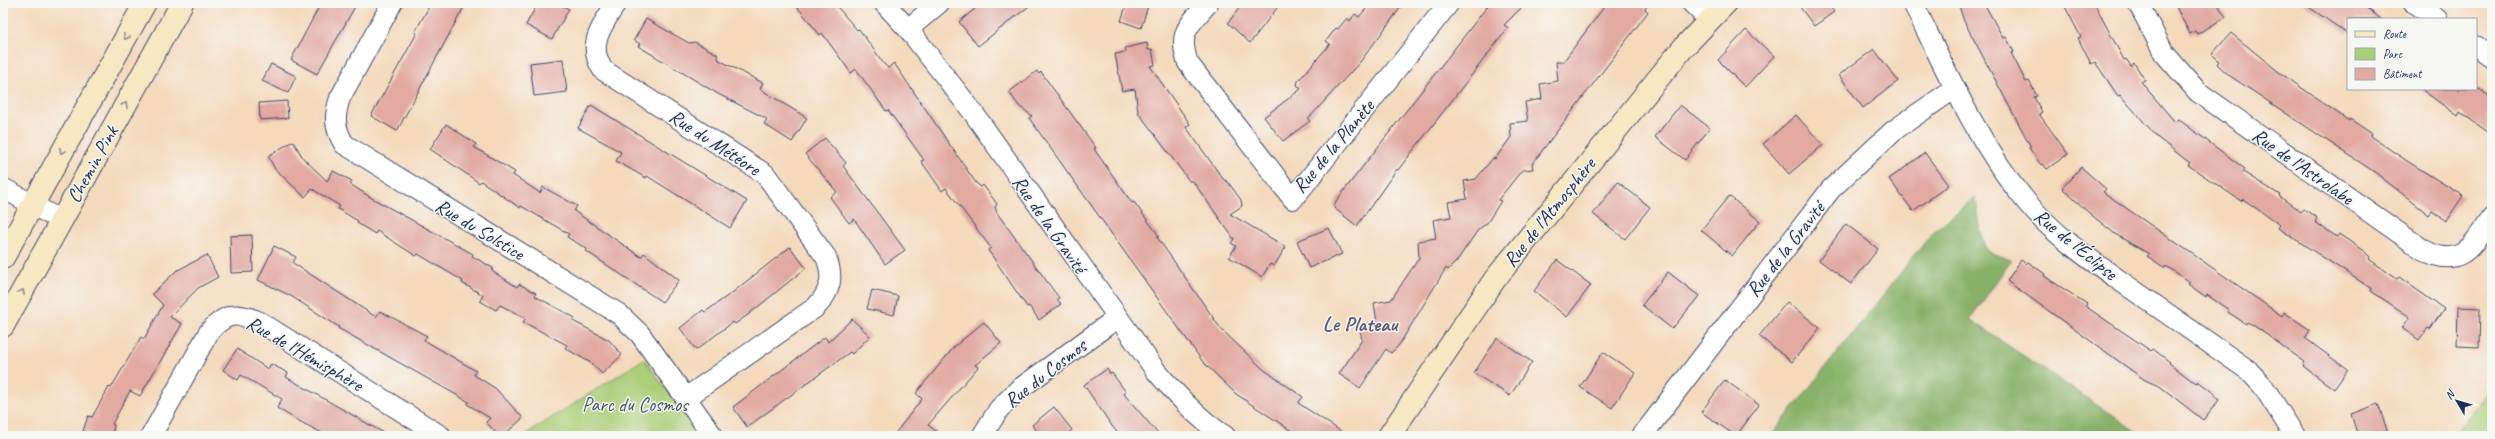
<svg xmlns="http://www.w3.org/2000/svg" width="2495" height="439" font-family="Caveat,sans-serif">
	<rect width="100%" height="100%" fill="#f6f6f2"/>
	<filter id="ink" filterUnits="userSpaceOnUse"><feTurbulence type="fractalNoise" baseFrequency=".025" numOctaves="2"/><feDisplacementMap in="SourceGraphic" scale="8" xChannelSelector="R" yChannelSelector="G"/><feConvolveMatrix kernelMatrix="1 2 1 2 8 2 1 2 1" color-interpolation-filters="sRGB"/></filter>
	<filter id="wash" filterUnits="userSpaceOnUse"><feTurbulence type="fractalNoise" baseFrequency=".012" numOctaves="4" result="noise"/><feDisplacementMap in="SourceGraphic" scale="16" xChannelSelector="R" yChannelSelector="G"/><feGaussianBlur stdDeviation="0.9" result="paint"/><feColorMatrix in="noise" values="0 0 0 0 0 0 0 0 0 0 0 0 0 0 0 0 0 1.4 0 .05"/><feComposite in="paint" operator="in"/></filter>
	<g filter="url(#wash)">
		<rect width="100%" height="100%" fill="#f4d9bb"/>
		<path fill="#aace77" stroke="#627e6a" d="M644 359 700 436H523Z
			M2492 387V436H2454Z"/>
		<path fill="#87b168" stroke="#517063" d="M1975 197C1980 214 1979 236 1987 251L2011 260 1970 320 2143 436H1771L1933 232Z"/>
		<g id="blocks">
			<path fill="#e1a9a0" d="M321 3H357L317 74 291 60Z
				M431 3H466L397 131 371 116 417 33 415 32Z
				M538 3H557L569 9 552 39 526 25Z
				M794 3H834L857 30 859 29 884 64 888 68 894 63 976 183 981 187 983 185 997 204 995 207 997 213 1059 298 1057 299 1061 304 1039 320 1029 306 1027 307 988 250 991 248 946 188 942 191 921 161 924 160 888 110 886 111 856 69 851 73 822 33 820 35Z
				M982 3H1033L978 46 959 22Z
				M1127 3H1149L1141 28 1121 21Z
				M1243 3H1281L1250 43 1228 23Z
				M1371 3H1404L1360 62 1308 119 1310 121 1283 141 1264 117 1301 89 1297 85 1298 81 1330 44 1326 41 1336 28 1338 29 1347 18 1350 21 1355 14 1359 17Z
				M1490 3H1526L1504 25 1508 28 1398 170 1397 169 1357 226 1334 208 1336 201Z
				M1607 3H1649L1645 9 1648 12 1532 164 1533 169 1522 170 1498 200 1501 201 1487 223 1478 230 1456 262 1448 270 1446 268 1399 345 1391 353 1386 349 1360 388 1339 374 1362 340 1359 325 1377 322 1374 303 1391 300 1419 258 1418 241 1436 238 1433 220 1451 217 1448 202 1467 199 1464 181 1476 179 1493 158 1495 159 1511 137 1510 123 1528 121 1525 102 1542 99 1540 84 1558 81 1556 62H1563Z
				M1797 3H1827L1834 12 1814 26Z
				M1958 3H1984L2003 38 2006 37 2014 52 2011 53 2026 82 2029 81 2037 96 2034 97 2042 112 2039 114 2068 154 2047 169 2043 164 2041 165 2029 148 2031 147 1964 21Z
				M2063 3H2094L2124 60 2126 59 2131 66 2134 63 2145 80 2141 82 2175 122 2178 119 2245 169 2243 172 2280 195 2279 196 2301 212 2304 209 2317 218 2315 222 2337 237 2339 234 2365 252 2370 257 2369 259 2397 279 2399 277 2444 309 2430 329 2428 328 2419 340 2402 328 2410 317 2371 291 2372 289 2278 228 2280 225 2243 199 2241 201 2188 165 2190 163 2158 138 2120 95 2118 96 2095 62 2091 64 2078 38 2081 37Z
				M2174 3H2217L2226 17 2197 34 2195 31 2190 34Z
				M2303 3H2360L2381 19H2348V34Z
				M646 19 689 43 695 42 717 54 719 60 763 83 760 89 807 118 792 142 764 124 767 119 718 94 638 46 640 44 634 40Z
				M1746 30 1774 56 1745 87 1718 60Z
				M2231 33 2279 72 2349 121 2350 119 2371 133 2370 136 2407 161 2463 196 2446 221 2432 211 2429 215 2376 173 2230 76 2217 64 2219 61 2212 54Z
				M1147 43 1148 50 1152 49 1155 65 1150 66 1190 124 1186 127 1223 179 1228 182 1241 200 1242 206 1230 214 1286 247 1274 266 1270 264 1262 277 1229 257 1236 246 1231 243 1234 239 1192 180 1190 182 1138 112 1135 89 1122 91 1115 54 1126 52 1125 48Z
				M1874 49 1898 81 1863 108 1839 75Z
				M563 59 567 92 534 96 530 63Z
				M271 64 296 76 288 93 262 81Z
				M1037 71 1039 74 1041 72 1096 148 1094 149 1132 203 1134 202 1159 236 1157 237 1221 329 1263 369 1303 397 1298 403 1348 436H1299L1236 394 1203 362 1029 118 1032 116 1019 106 1009 92Z
				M2421 89H2479L2492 98V135L2460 112 2458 116Z
				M287 101 288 118 260 120 259 103Z
				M591 105 747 201 730 228 647 176 646 178 616 161 621 152 578 128Z
				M1680 105 1710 128 1685 160 1655 137Z
				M1796 115 1823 145 1789 174 1763 144Z
				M446 124 476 144 474 147 515 172 513 175 540 193 543 187 577 206 574 211 641 257 644 253 679 280 662 302 586 251 587 249 567 237 569 234 521 206 520 208 481 181 479 183 465 173 430 149Z
				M825 138 846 163 843 166 905 250 885 264 854 219 849 223 830 197 837 192 805 154Z
				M293 141 303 158 327 181 333 171 352 181 350 184 370 197 473 254 472 256 493 268 492 271 517 287 519 284 536 293 535 296 575 318 573 321 609 340 622 355 602 374 591 363 565 348 567 345 523 322 526 318 500 305 496 310 480 301 483 295 462 283 463 281 418 254 416 256 377 231 375 234 357 223 358 221 338 209 340 206 312 189 305 197 275 169 268 156Z
				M1925 153 1949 185 1913 211 1889 179Z
				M2081 167 2106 189 2103 192 2282 316 2284 312 2310 330 2305 338 2348 370 2334 389 2303 366 2305 362 2253 325 2247 322 2246 324 2228 312 2229 310 2207 295 2206 297 2188 284 2190 282 2166 266 2165 268 2147 256 2149 254 2115 234 2088 212 2062 188Z
				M1618 182 1650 207 1625 239 1593 214Z
				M1729 196 1760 221 1732 256 1701 230Z
				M1846 224 1878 249 1851 284 1819 260Z
				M1329 228 1342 254 1309 268 1297 241Z
				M252 235 253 272 231 273 230 236Z
				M274 246 296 257 293 263 376 317 380 311 427 336 424 340 476 371 474 375 495 388 523 418 503 436H499L486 422 490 418 467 404 469 402 338 328 339 327 291 296 258 280Z
				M790 247 806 268 749 314 735 324 733 322 696 350 680 328 703 310 705 312 733 292Z
				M207 255 218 277 198 288 170 317 182 324 140 396 130 391 112 424 114 425 112 435 97 436 83 431 88 416 92 417 109 387 111 388 141 337 144 339 163 305 152 294 176 271Z
				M1557 260 1591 285 1567 317 1534 291Z
				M2021 260 2026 264 2028 262 2045 274 2044 276 2087 304 2085 306 2151 351 2153 349 2170 362 2169 363 2191 380 2197 383 2198 381 2215 394 2214 396 2219 400 2203 420 2161 387 2145 380 2007 281Z
				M1668 272 1699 296 1672 329 1642 305Z
				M872 290 898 296 894 315 867 309Z
				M1787 302 1820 328 1792 362 1759 336Z
				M2458 307 2480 308 2479 347 2457 346Z
				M852 319 870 336 852 354 850 352 747 427 733 407 825 337 828 342Z
				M984 322 1001 343 975 365 978 367 928 425 942 436H893L922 399 916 393 955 346Z
				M1497 338 1532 362 1510 396 1474 373Z
				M237 349 268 369 271 364 288 373 286 377 389 436H328L295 419 277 408 282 399 241 375 238 380 223 370Z
				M1603 352 1635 373 1612 408 1580 387Z
				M1107 369 1110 374 1112 373 1126 392 1124 394 1160 436H1120L1112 426 1084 385Z
				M1725 380 1759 405 1736 436 1701 412Z
				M2378 404 2389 436H2358L2351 414Z
				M1054 407 1072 430 1065 436H1041L1032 425Z"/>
		</g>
	</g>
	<g filter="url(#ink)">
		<use href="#blocks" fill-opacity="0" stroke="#3c486c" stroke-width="1"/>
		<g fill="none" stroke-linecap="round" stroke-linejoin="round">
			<defs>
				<path id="street" d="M392 3 340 98C334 116 334 127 344 144L619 314 640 334 713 436
					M616 3C602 27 586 44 603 70L765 174 826 257C834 277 831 291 816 307L687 397
					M884 3 908 29 972 111 1156 371C1177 395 1198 419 1225 436
					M1208 3C1189 26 1177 32 1188 63L1293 199 1449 3
					M1692 3 1708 19
					M1913 3C1946 70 1977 142 2025 200 2053 235 2092 261 2129 287 2169 315 2208 342 2248 370L2263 386 2295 436
					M2138 3 2164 53 2198 92 2422 249C2460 271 2472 246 2492 217
					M2414 3 2437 19
					M908 29 939 3
					M2476 46 2492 57
					M3 188 60 220
					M151 436 209 332C226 312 237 312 260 322L441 436
					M982 436 999 409 1018 390 1117 318
					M1642 436 1831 189 1893 131 1955 88"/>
				<path id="secondary" d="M3 258 145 3
					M3 326 182 3
					M1389 436 1495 279 1683 48 1726 3"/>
			</defs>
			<use href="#street" stroke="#3c486c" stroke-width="22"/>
			<use href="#secondary" stroke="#3c486c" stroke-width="24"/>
			<use href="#street" stroke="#fff" stroke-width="20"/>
			<use href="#secondary" stroke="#f7e8c3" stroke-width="22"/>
		</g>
		<defs><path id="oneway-chevron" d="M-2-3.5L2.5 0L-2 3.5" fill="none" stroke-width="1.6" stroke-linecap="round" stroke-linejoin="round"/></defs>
		<g stroke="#898c90">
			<use href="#oneway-chevron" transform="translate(126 37) rotate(119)"/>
			<use href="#oneway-chevron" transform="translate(125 105) rotate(-61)"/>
			<use href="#oneway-chevron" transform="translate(62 151) rotate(119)"/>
			<use href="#oneway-chevron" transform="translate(22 292) rotate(-62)"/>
		</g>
	</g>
	<g text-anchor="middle" stroke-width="3" stroke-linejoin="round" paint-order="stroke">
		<g font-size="20" fill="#1b2f5e" stroke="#f6f6f2">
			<text transform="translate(715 142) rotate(33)" y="7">Rue du Météore</text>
			<text transform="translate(1333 146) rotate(-50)" y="7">Rue de la Planète</text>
			<text transform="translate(92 164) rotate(-61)" y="7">Chemin Pink</text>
			<text transform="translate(2303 166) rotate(35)" y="7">Rue de l'Astrolabe</text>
			<text transform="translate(1549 212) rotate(-51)" y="7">Rue de l'Atmosphère</text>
			<text transform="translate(1050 224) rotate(55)" y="7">Rue de la Gravité</text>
			<text transform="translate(480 229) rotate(31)" y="7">Rue du Solstice</text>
			<text transform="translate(2076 244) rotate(39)" y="7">Rue de l'Éclipse</text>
			<text transform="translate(1785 249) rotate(-52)" y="7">Rue de la Gravité</text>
			<text transform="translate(305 353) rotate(30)" y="7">Rue de l'Hémisphère</text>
			<text transform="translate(1045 373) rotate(-38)" y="7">Rue du Cosmos</text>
		</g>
		<g font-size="20" fill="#3f5764" stroke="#f6f6f2">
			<text x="635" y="411">Parc du Cosmos</text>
		</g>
		<g font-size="21" font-weight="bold" fill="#605a75" stroke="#f6f6f2">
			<text x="1360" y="331">Le Plateau</text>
		</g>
	</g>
	<rect width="2495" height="439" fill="none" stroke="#f6f6f2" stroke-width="16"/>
	<rect x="2347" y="18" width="130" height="72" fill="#f6f6f2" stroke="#9ea6b7"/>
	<rect x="2355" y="31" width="20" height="6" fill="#f7e8c3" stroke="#9ea6b7"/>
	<text x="2383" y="38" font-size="12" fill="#1b2f5e">Route</text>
	<rect x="2355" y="48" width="20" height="12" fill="#aace77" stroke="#9ea6b7"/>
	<text x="2383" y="58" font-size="12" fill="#1b2f5e">Parc</text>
	<rect x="2355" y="68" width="20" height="12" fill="#e1a9a0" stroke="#9ea6b7"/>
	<text x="2383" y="78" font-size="12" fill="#1b2f5e">Bâtiment</text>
	<g transform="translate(2457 401) rotate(308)" stroke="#f6f6f2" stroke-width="3" paint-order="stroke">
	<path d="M0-3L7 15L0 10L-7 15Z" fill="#1b2f5e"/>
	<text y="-6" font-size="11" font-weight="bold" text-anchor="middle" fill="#1b2f5e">N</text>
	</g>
</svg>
